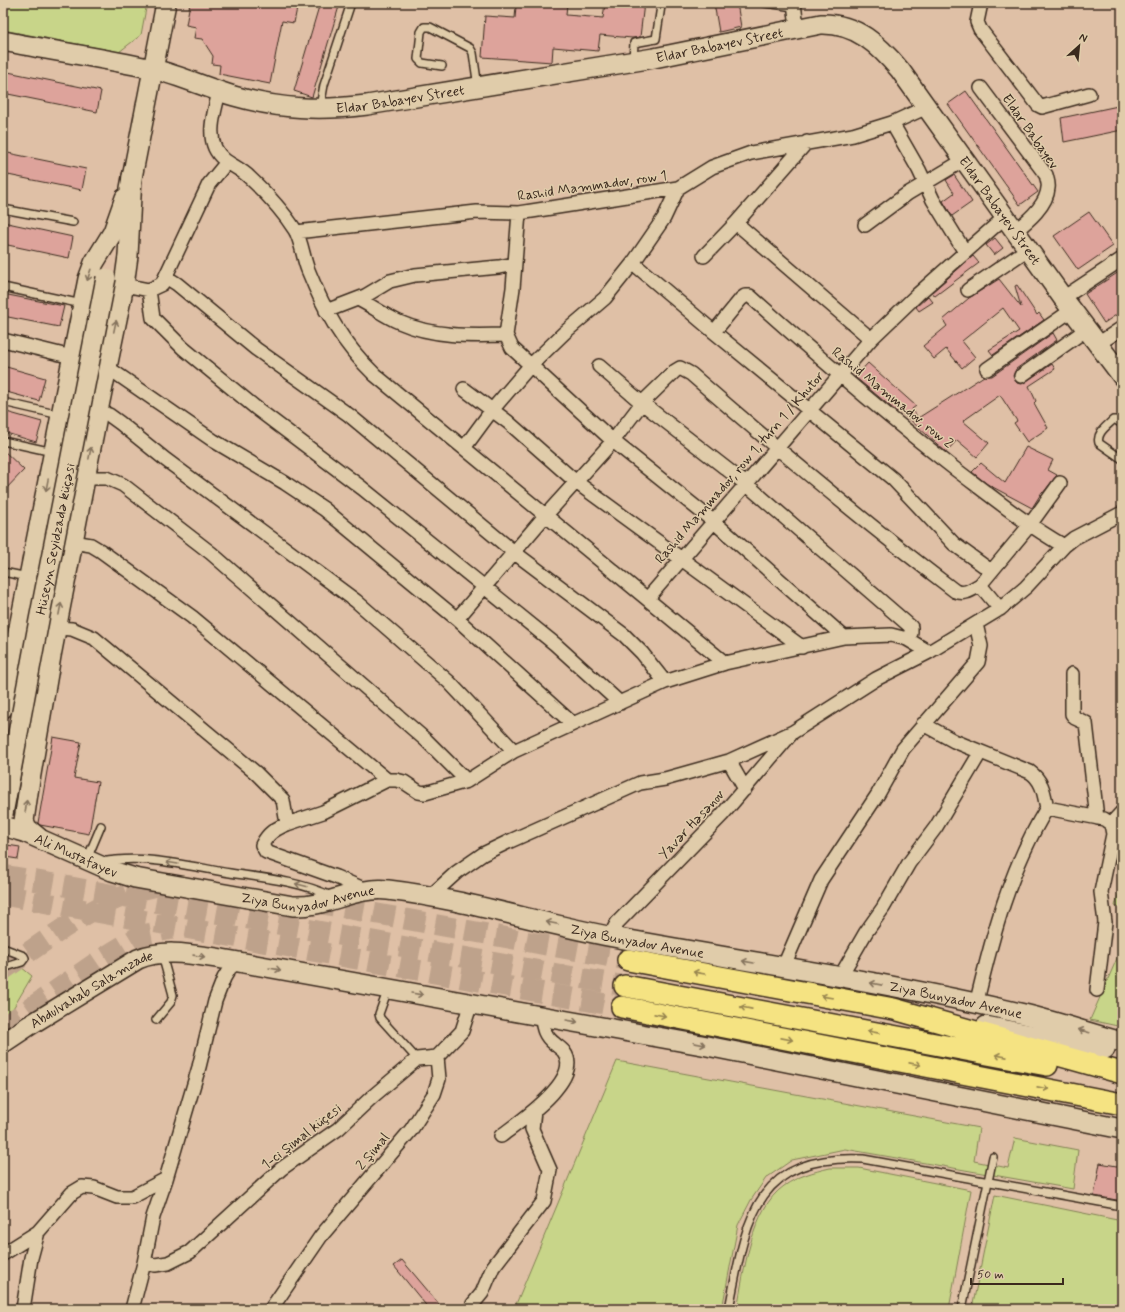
<svg xmlns="http://www.w3.org/2000/svg" width="1125" height="1312" font-family="Mynerve,sans-serif">
	<rect width="100%" height="100%" fill="#dfc0a6"/>
	<filter id="ink" filterUnits="userSpaceOnUse"><feTurbulence type="fractalNoise" baseFrequency=".025" numOctaves="2"/><feDisplacementMap in="SourceGraphic" scale="8" xChannelSelector="R" yChannelSelector="G"/><feConvolveMatrix kernelMatrix="1 2 1 2 8 2 1 2 1" color-interpolation-filters="sRGB"/></filter>
	<g filter="url(#ink)">
		<path fill="#c8d589" stroke="#828054" d="M3 3H147L141 35 119 52 3 30Z
			M1122 880V909L1115 906Z
			M1122 947V1027L1090 1020Z
			M21 967 32 976 8 1017 3 1020V980Z
			M617 1061 979 1128 974 1161 1008 1168 1015 1138 1078 1150 1073 1189 845 1149 792 1160 766 1178 751 1200 738 1225 722 1309H514Z
			M830 1168H859L971 1190 949 1309H737C744 1272 751 1209 784 1186 798 1176 813 1172 830 1168Z
			M995 1195 1122 1221V1309H972Z"/>
		<path fill="#dda39b" stroke="#3b2a1e" d="M190 3H298L294 23 282 21 270 84 219 74 220 65 212 64 213 56 202 39 194 38 196 27 186 25Z
			M320 3H340L312 97 294 91Z
			M523 3H567L566 15 603 18 605 3H644L640 37 632 38 600 35 598 51 553 47 552 62 482 57 485 16 515 18 516 6 522 7Z
			M714 3H737L741 27 719 32Z
			M3 71 101 91 97 112 3 93Z
			M966 91 1038 192 1020 205 948 104Z
			M1118 106 1122 130 1064 142 1061 118Z
			M3 152 86 169 82 190 3 174Z
			M954 175 972 202 952 216 943 201 954 193 946 180Z
			M1089 212 1113 246 1078 270 1054 236Z
			M3 222 73 237 69 258 3 244Z
			M995 238 1003 248 994 255 986 245Z
			M973 256 979 263 935 296 932 292Z
			M1122 270V311L1104 323 1085 294Z
			M999 279 1021 307 1015 286 1017 285 1037 315 1039 313 1044 320 993 355 989 350 1019 331 1003 308 962 341 975 357 962 368 946 349 934 359 923 346 947 326 943 320 969 298Z
			M3 294 64 306 59 327 3 316Z
			M928 296 933 302 919 311 916 307Z
			M1053 333 1057 340 1016 369 1013 376 1017 383 1022 384 1052 364 1055 369 1029 386 1036 401 1034 403 1048 428 1027 442 1014 423 1017 421 1000 395 963 421 989 443 977 457 957 440 946 452 899 410 897 412 855 377 868 363 916 406 912 409 918 418 984 376H992Z
			M3 366 45 378 39 401 3 391Z
			M3 411 42 422 36 442 3 432Z
			M1026 447 1053 460 1048 470 1057 475 1043 493 1042 492 1032 508 987 484 972 472 981 463 1005 483Z
			M3 450 24 470 3 492Z
			M53 737 81 742 74 778 98 782 89 834 40 825 38 823Z
			M7 845 20 847 18 859 5 857Z
			M1100 1163 1122 1167V1201L1094 1196Z
			M402 1260 439 1304 434 1309H429L394 1266Z"/>
		<g fill="none" stroke-linecap="round" stroke-linejoin="round">
			<path stroke="#bea28b" stroke-width="21" stroke-dasharray="21 10" stroke-linecap="butt" d="M3 875 625 986
				M3 895 622 1007
				M313 902 628 960
				M3 970C55 935 106 892 169 884
				M3 1027 103 958 136 938 147 934 172 929"/>
			<defs>
				<path id="lane" d="M765 3 794 7
					M633 61 634 43 656 39 661 6
					M442 66 422 63 418 59 421 32 424 27H430L470 48 473 53 478 87
					M320 107 324 85 351 3
					M3 209 73 222
					M3 287 82 304
					M3 402 60 415
					M1122 424 1116 420H1113C1107 426 1096 433 1099 443L1122 459
					M3 441 53 452
					M3 572 28 577
					M87 859 101 826
					M102 862C145 854 188 866 230 873 264 878 299 881 331 896
					M3 948 24 956 25 958 22 962 3 968
					M388 989 379 1014 380 1018 417 1059
					M156 1020 171 1002 173 995 162 955
					M729 1309C746 1222 753 1154 863 1159L1122 1206
					M962 1309 993 1157"/>
				<path id="street" d="M794 3 797 27
					M981 3 977 22 980 29 1038 105 1042 107 1089 94
					M981 88 1046 175C1047 179 1049 184 1048 188 1047 205 1028 221 1015 231
					M219 91C216 108 207 130 215 148 222 163 238 166 249 177 265 192 283 211 295 230 302 242 303 258 308 270 325 312 342 343 375 375L725 663
					M892 123 919 170 933 200 965 252
					M807 142 736 223 871 339
					M519 213 513 288 506 335 512 348 613 441 713 521 844 637
					M865 225 907 194 964 160
					M296 232 477 212 519 213 678 188 712 167 751 153 853 135 892 123 927 107
					M704 256 736 223
					M633 263 714 332 893 479 954 544 991 571
					M166 277 177 284 256 349 349 415 515 553 624 635 642 653 665 682
					M124 285 149 290 162 284 209 184 227 162
					M149 290 153 318 183 348 256 408 362 488 555 644 620 703
					M968 290 1028 249
					M1063 298 1122 259
					M358 299C372 306 385 316 399 322 433 337 469 336 506 335
					M326 311 365 296 390 281 415 275 499 267 514 264
					M714 332 741 299 745 296H750C817 356 884 414 955 469 991 496 1024 523 1064 546
					M3 340 72 357
					M1098 344 1122 328
					M599 366 642 403 746 484 911 627V633L907 639
					M107 367 214 441 285 483 324 509 457 619 573 724
					M987 369 1072 310
					M1021 376 1087 329
					M464 389 508 422 576 482 802 647
					M98 411 109 415 120 423 166 460 356 601 449 682 514 751
					M464 448 492 410 530 366 564 333 605 298 633 263 664 218 678 188
					M85 478H107L123 485 211 553 427 741 467 781
					M73 542 91 545 101 551 192 617 387 780H396L404 782 419 792 425 793 467 781 514 751 573 724 665 682 725 663 844 637 891 635 907 639 929 652
					M648 598 871 339 918 294 1005 217
					M1000 609 980 585 1029 526 1060 483
					M457 619 545 516 613 441 642 403 675 371 680 368 691 374C777 449 864 522 955 591 965 595 971 590 980 585
					M56 628 72 629 94 638 256 773 283 800 287 824C275 829 268 833 262 845L266 852 336 877 366 890
					M1072 674V714L1075 718 1086 723 1097 818
					M923 724 954 741 1030 772C1043 781 1044 794 1047 808L1104 819 1111 824 1113 834 1101 892 1105 922 1097 990
					M729 761 745 789
					M287 824 323 812 387 780
					M1111 824 1122 812
					M433 897 435 892 457 872 483 854 508 842 640 783 665 779 729 761 793 732 876 679 929 652 1000 609 1026 587 1064 546 1074 538 1122 513
					M610 936 617 923 722 815 791 734
					M783 968 821 880 878 794 903 749 978 662 981 646 976 624
					M840 977 866 932 883 908 909 863 936 827 980 753
					M976 1005C992 937 1010 868 1047 808
					M501 1136C519 1122 584 1079 564 1052 562 1049 557 1046 555 1044 544 1036 543 1028 541 1015
					M3 1254 38 1232
					M144 1263 155 1265 168 1263 190 1252 281 1169 338 1129 372 1097 417 1059 437 1057
					M23 1309 31 1258 38 1232 72 1193 82 1187 94 1188 117 1197H132L166 1179
					M132 1309 144 1263 153 1217 166 1179 199 1067 215 1001 224 978 230 968 237 962
					M271 1309 321 1236 411 1130 434 1094 439 1079 437 1057 462 1031 471 1003
					M471 1309 473 1304 482 1293 493 1267 544 1201 550 1170 532 1129 534 1111"/>
				<g id="secondary">
					<path id="s1" d="M3 41C53 51 103 58 153 69 181 76 207 88 234 96 279 109 320 111 367 105L654 58 821 24C856 23 879 45 900 70L1063 298 1122 376"/>
					<path d="M130 188 166 3"/>
					<path d="M3 708 88 279 94 263 113 232 125 198"/>
					<path id="s2" d="M3 826 24 832 112 871 135 878 293 906C326 908 355 886 388 890 464 899 538 923 613 937 750 962 888 982 1024 1014 1057 1022 1089 1033 1122 1042"/>
					<path d="M38 837 27 828 24 821 29 786 51 656 98 411 124 285 128 256 132 176"/>
					<path d="M986 1026 1105 1049"/>
					<path id="s3" d="M3 1043 30 1025 138 959C165 948 194 955 222 959L702 1045 1122 1129"/>
				</g>
				<path id="primary" d="M628 960 894 1009 1122 1073
					M625 986 1047 1065
					M622 1007 1122 1104"/>
			</defs>
			<use href="#lane" stroke="#3b2a1e" stroke-width="10"/>
			<use href="#street" stroke="#3b2a1e" stroke-width="16"/>
			<use href="#secondary" stroke="#3b2a1e" stroke-width="22"/>
			<use href="#primary" stroke="#3b2a1e" stroke-width="24"/>
			<use href="#lane" stroke="#e0ccaa" stroke-width="7"/>
			<use href="#street" stroke="#e0ccaa" stroke-width="13"/>
			<use href="#secondary" stroke="#e0ccaa" stroke-width="19"/>
			<use href="#primary" stroke="#f5e382" stroke-width="21"/>
			<defs>
				<g id="secondary-bridge">
					<path id="s4" d="M3 814 39 620 106 278"/>
				</g>
			</defs>
			<use href="#secondary-bridge" stroke="#3b2a1e" stroke-width="22" stroke-linecap="butt"/>
			<use href="#secondary-bridge" stroke="#e0ccaa" stroke-width="19"/>
		</g>
		<defs><path id="oneway-shaft" d="M-6 0H5M1.5-3L5.5 0L1.5 3" fill="none" stroke-width="1.6" stroke-linecap="round" stroke-linejoin="round"/></defs>
		<g stroke="#85735d">
			<use href="#oneway-shaft" transform="translate(89 275) rotate(108)"/>
			<use href="#oneway-shaft" transform="translate(115 326) rotate(-78)"/>
			<use href="#oneway-shaft" transform="translate(90 453) rotate(-79)"/>
			<use href="#oneway-shaft" transform="translate(47 485) rotate(101)"/>
			<use href="#oneway-shaft" transform="translate(60 609) rotate(-79)"/>
			<use href="#oneway-shaft" transform="translate(26 806) rotate(-83)"/>
			<use href="#oneway-shaft" transform="translate(172 863) rotate(-171)"/>
			<use href="#oneway-shaft" transform="translate(301 885) rotate(-166)"/>
			<use href="#oneway-shaft" transform="translate(552 923) rotate(-168)"/>
			<use href="#oneway-shaft" transform="translate(199 956) rotate(8)"/>
			<use href="#oneway-shaft" transform="translate(748 962) rotate(-170)"/>
			<use href="#oneway-shaft" transform="translate(275 969) rotate(10)"/>
			<use href="#oneway-shaft" transform="translate(876 984) rotate(-169)"/>
			<use href="#oneway-shaft" transform="translate(417 994) rotate(10)"/>
			<use href="#oneway-shaft" transform="translate(572 1021) rotate(10)"/>
			<use href="#oneway-shaft" transform="translate(1084 1031) rotate(-164)"/>
			<use href="#oneway-shaft" transform="translate(700 1044) rotate(11)"/>
		</g>
		<g stroke="#988650">
			<use href="#oneway-shaft" transform="translate(699 973) rotate(-170)"/>
			<use href="#oneway-shaft" transform="translate(827 997) rotate(-170)"/>
			<use href="#oneway-shaft" transform="translate(746 1008) rotate(-169)"/>
			<use href="#oneway-shaft" transform="translate(660 1015) rotate(11)"/>
			<use href="#oneway-shaft" transform="translate(873 1032) rotate(-169)"/>
			<use href="#oneway-shaft" transform="translate(787 1039) rotate(11)"/>
			<use href="#oneway-shaft" transform="translate(1001 1056) rotate(-169)"/>
			<use href="#oneway-shaft" transform="translate(915 1064) rotate(11)"/>
			<use href="#oneway-shaft" transform="translate(1043 1088) rotate(11)"/>
		</g>
	</g>
	<g text-anchor="middle" stroke-width="3" stroke-linejoin="round" paint-order="stroke">
		<g font-size="14" fill="#3b2a1e" stroke="#e0ccaa">
			<text dy="5" stroke="none"><textPath href="#s1" startOffset="730">Eldar Babayev Street</textPath></text>
			<text dy="5" stroke="none"><textPath href="#s1" startOffset="406">Eldar Babayev Street</textPath></text>
			<text transform="translate(1031 131) rotate(55)" y="5">Eldar Babayev</text>
			<text transform="translate(592 185) rotate(-8)" y="5">Rashid Mammadov, row 1</text>
			<text dy="5" stroke="none"><textPath href="#s1" startOffset="1101">Eldar Babayev Street</textPath></text>
			<text transform="translate(893 397) rotate(39)" y="5">Rashid Mammadov, row 2</text>
			<text transform="translate(739 467) rotate(-49)" y="5">Rashid Mammadov, row 1, turn 1 / Khutor</text>
			<text dy="5" stroke="none"><textPath href="#s4" startOffset="280">Hüseyn Seyidzadə küçəsi</textPath></text>
			<text transform="translate(691 824) rotate(-47)" y="5">Yavər Həsənov</text>
			<text dy="5" stroke="none"><textPath href="#s2" startOffset="79">Ali Mustafayev</textPath></text>
			<text dy="5" stroke="none"><textPath href="#s2" startOffset="318">Ziya Bunyadov Avenue</textPath></text>
			<text dy="5" stroke="none"><textPath href="#s2" startOffset="654">Ziya Bunyadov Avenue</textPath></text>
			<text dy="5" stroke="none"><textPath href="#s3" startOffset="104">Abdulvahab Salamzade</textPath></text>
			<text dy="5" stroke="none"><textPath href="#s2" startOffset="978">Ziya Bunyadov Avenue</textPath></text>
			<text transform="translate(301 1136) rotate(-38)" y="5">1-ci Şimal küçesi</text>
			<text transform="translate(372 1151) rotate(-50)" y="5">2 Şimal</text>
		</g>
	</g>
	<rect width="1125" height="1312" fill="none" stroke="#e0ccaa" stroke-width="16"/>
	<rect x="8" y="8" width="1109" height="1296" fill="none" stroke="#3b2a1e" stroke-width="1.5" filter="url(#ink)"/>
	<g transform="translate(1079 46) rotate(27)" stroke="#e0ccaa" stroke-width="3" paint-order="stroke">
	<path d="M0-3L7 15L0 10L-7 15Z" fill="#3b2a1e"/>
	<text y="-6" font-size="11" font-weight="bold" text-anchor="middle" fill="#3b2a1e">N</text>
	</g>
	<path d="M971 1278v6h92v-6" fill="none" stroke="#3b2a1e" stroke-width="2"/>
	<text x="977" y="1278" font-size="12" fill="#3b2a1e" stroke="#e0ccaa" stroke-width="3" paint-order="stroke">50 m</text>
</svg>
